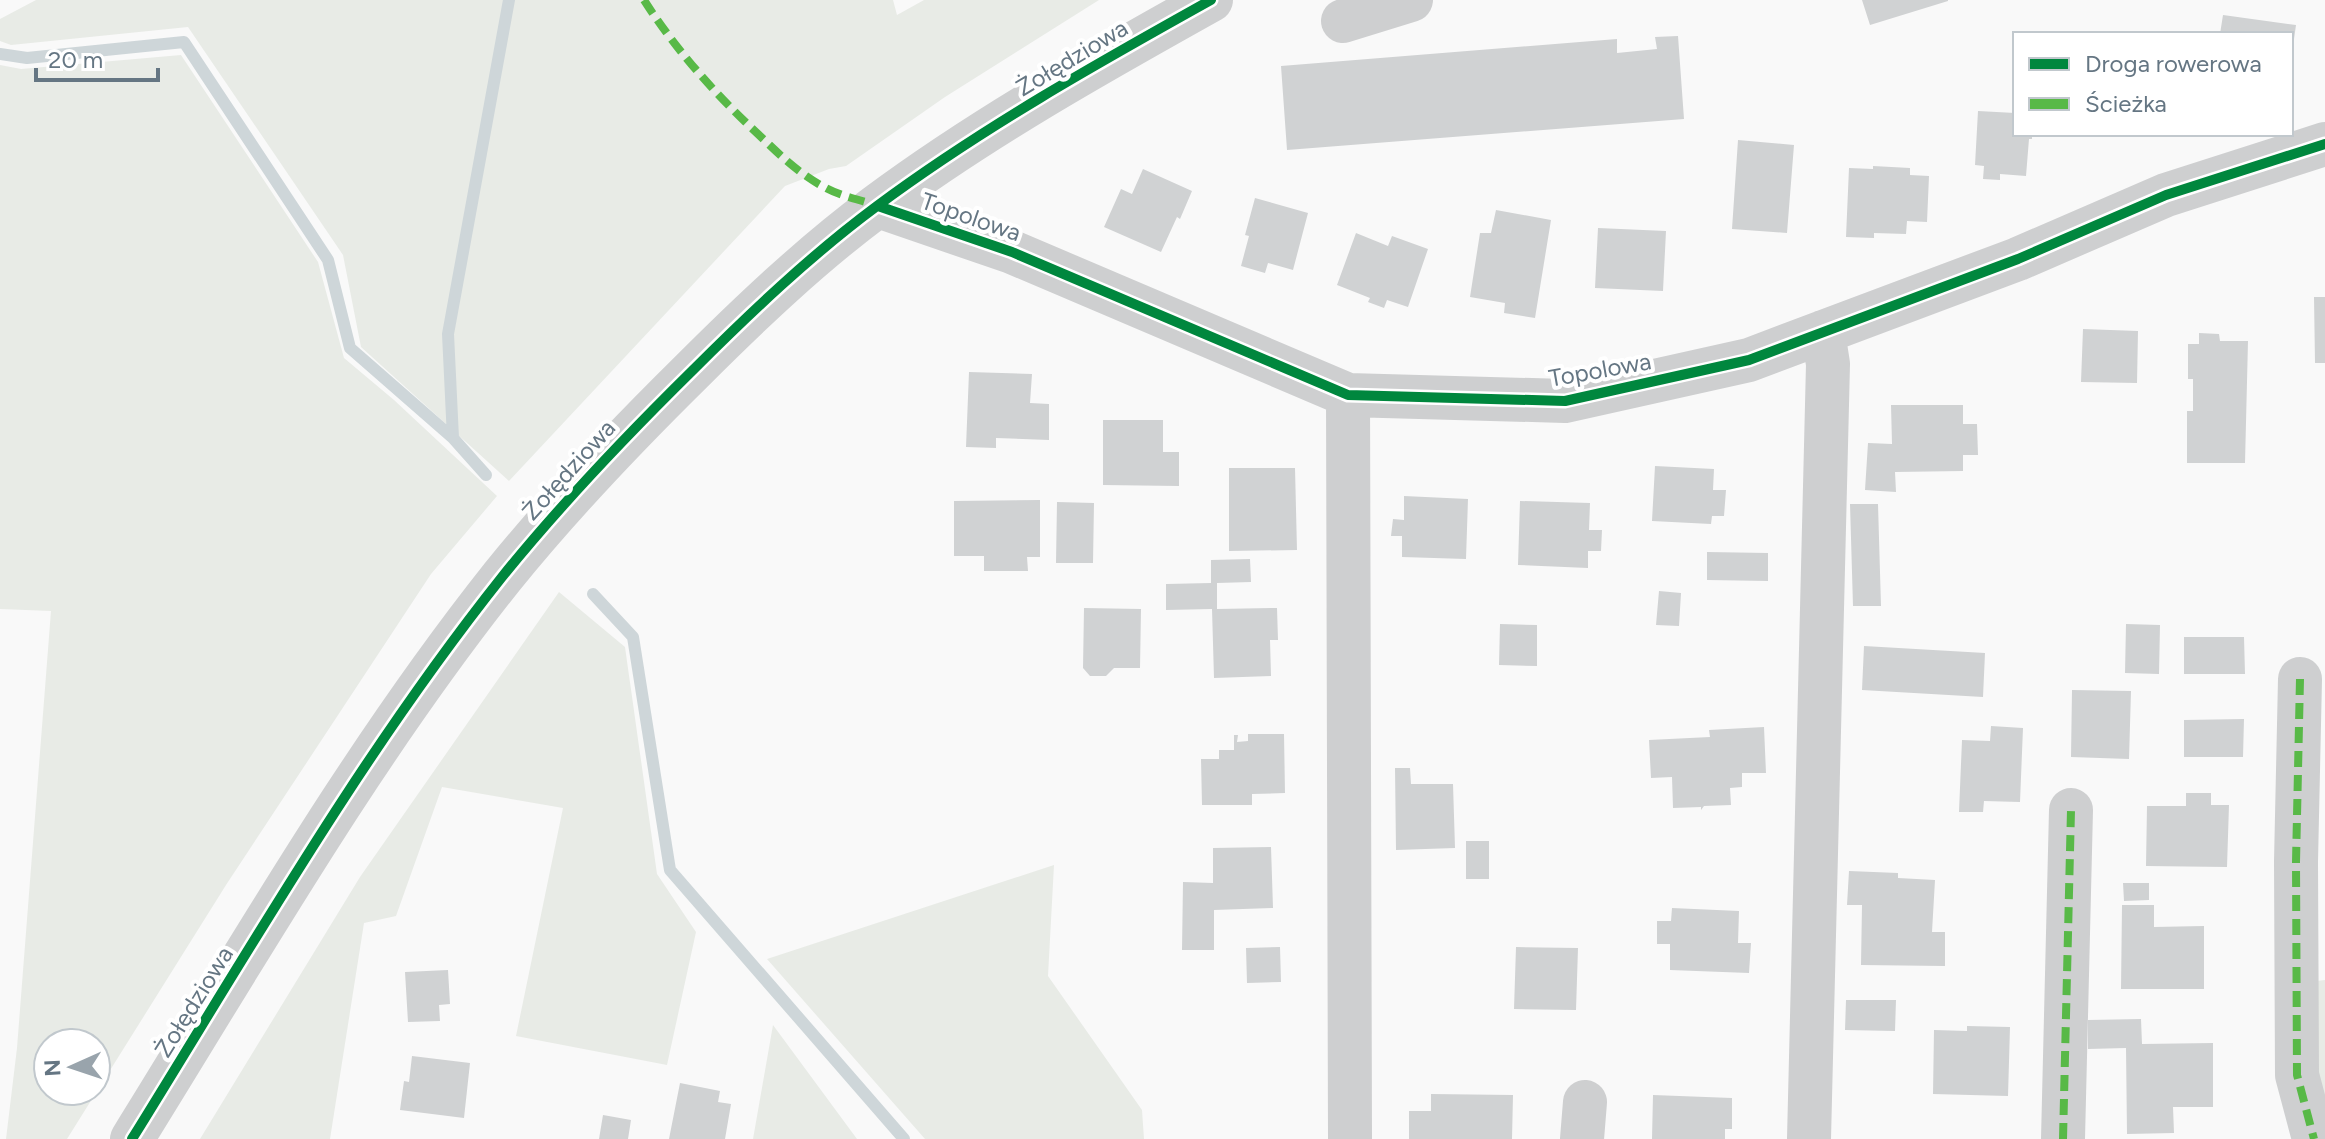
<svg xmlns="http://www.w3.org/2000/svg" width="2325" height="1139" font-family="Figtree,sans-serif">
	<rect width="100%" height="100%" fill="#f9f9f9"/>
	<path fill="#e8ebe6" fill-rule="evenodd" d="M36 0H893L897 15 924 0H1099L945 97 846 166 829 169 785 186 509 481 361 347 343 255 188 27 11 45 0 41V19Z
		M181 55 318 262 344 358 394 400 497 496 431 574 226 885 67 1139H6L17 1048 51 611 0 609V65L21 69ZM48 1043H96V1091H48Z
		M559 592 625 647 657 874 696 932 667 1065 516 1036 563 808 442 787 396 916 364 923 330 1139H200L360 877Z
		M1054 865 1048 976 1142 1110 1144 1139H925L767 959Z
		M2325 980V1106L2318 1101 2308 982Z
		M773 1025 857 1139H753Z"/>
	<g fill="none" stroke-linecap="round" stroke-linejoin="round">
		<path stroke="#ced6d9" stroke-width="12" d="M0 54 27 58 184 42 328 260 350 348 453 438
			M486 475 453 438 448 334 509 0
			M593 594 633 637 670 870 904 1139"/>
	</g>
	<path fill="#d0d2d3" d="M1862 0H1948V1L1870 25Z
		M2223 15 2296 25 2293 46 2291 34H2220Z
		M1678 36 1684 119 1287 150 1281 66 1617 39V53L1657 49 1655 37Z
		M1978 111 2015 113V134H2032V139H2029L2026 176 2000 174V180L1983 179 1984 166 1975 165Z
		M1738 140 1794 145 1787 233 1732 229Z
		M1873 166 1910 168V175L1929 176 1927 222 1907 221 1906 234 1874 233V238L1846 237 1849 168 1873 169Z
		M1143 169 1192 191 1180 219 1177 217 1161 252 1104 227 1121 189 1132 194Z
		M1255 198 1308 213 1293 270 1268 263 1265 273 1241 266 1249 236 1245 235Z
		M1496 210 1551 220 1535 318 1504 313 1505 303 1470 297 1480 233H1491Z
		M1598 228 1666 231 1663 291 1595 288Z
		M1356 233 1388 246 1392 236 1428 249 1408 307 1387 300 1384 308 1368 302 1370 298 1337 285Z
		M2314 297H2325V363H2315Z
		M2083 329 2138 331 2137 383 2081 382Z
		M2199 333 2219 334 2220 341H2248L2245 463H2187V411H2193V379H2188V344H2199Z
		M969 372 1032 374 1030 403 1049 404V440L996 438V448L966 447Z
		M1891 405H1963V424H1977L1978 455H1963V471L1895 472 1896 492 1865 490 1868 443 1892 444Z
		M1103 420H1163V452H1179V486L1103 485Z
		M1655 466 1714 469 1713 490H1726L1724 516H1712L1711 524 1652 521Z
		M1229 468H1295L1297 550 1229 551Z
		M1404 496 1468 499 1466 559 1402 557V536H1391L1393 519 1404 520Z
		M1040 500V557H1027L1028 571H984V556H954V501Z
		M1520 501 1590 503 1589 530H1602L1601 551H1588V568L1518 565Z
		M1057 502 1094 503 1093 563H1056Z
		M1850 504H1878L1881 606H1853Z
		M1707 552 1768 553V581L1707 580Z
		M1250 559 1251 582 1217 583V609L1277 608 1278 640H1270L1271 676 1214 678 1212 609 1166 610V584L1211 583V560Z
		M1659 591 1681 593 1679 626 1656 625Z
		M1084 608 1141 609 1140 668H1114L1106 676H1090L1083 668Z
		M1500 624 1537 625V666L1499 665Z
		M2126 624 2160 625 2159 674 2125 673Z
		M2184 637H2244L2245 674H2184Z
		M1864 646 1985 653 1983 697 1862 690Z
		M2072 690 2131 691 2129 759 2071 757Z
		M2244 719 2243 757H2184V720Z
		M1991 726 2023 728 2020 802 1984 801 1983 812H1959L1962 740 1990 741Z
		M1764 727 1766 773H1742V787L1730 788 1731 805 1704 806 1701 810V807L1673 808 1672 777 1651 778 1649 740 1710 737 1709 730Z
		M1248 734H1284L1285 793 1252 794V805H1202L1201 759H1219V750H1234V735H1238L1237 742 1248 741Z
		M1395 768H1410L1411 784H1453L1455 848 1396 850Z
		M2186 793H2211V805H2229L2227 867 2146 866 2147 806H2186Z
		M1466 841H1489V879H1466Z
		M1271 847 1273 908 1214 910V950H1182L1183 882 1213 883V848Z
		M1849 871 1898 873V878L1935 880 1932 932H1945V966L1861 965 1862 905H1847Z
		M2123 883H2149V900L2124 901Z
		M2122 905H2154V927L2204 926V989H2121Z
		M1672 908 1739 911 1738 943H1751L1749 973 1670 970V944H1657V921H1671Z
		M1280 947 1281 982 1247 983 1246 948Z
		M1516 947 1578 948 1576 1010 1514 1009Z
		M448 970 450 1004 439 1005 440 1021 408 1022 405 972Z
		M1846 1000H1896L1895 1031 1845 1030Z
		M2141 1019 2142 1044 2213 1043V1107H2173L2174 1133 2127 1134 2126 1048 2088 1049V1020Z
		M1967 1026 2010 1027 2008 1096 1933 1094 1934 1030 1967 1031Z
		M412 1056 470 1063 464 1118 400 1110 404 1081 409 1082Z
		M680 1083 720 1091 718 1102 731 1104 725 1139H669Z
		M1431 1094 1513 1095 1512 1139H1409V1111H1431Z
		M1653 1095 1732 1098V1129H1725V1139H1652Z
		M603 1115 631 1120 628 1139H599Z"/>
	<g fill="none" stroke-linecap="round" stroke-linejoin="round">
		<path stroke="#cecfd0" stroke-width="44" d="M1343 21 1411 0
			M878 206 1012 252 1348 395 1565 401 1749 360 2018 259 2166 195 2325 144
			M1348 395 1350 1139
			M2300 679 2296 862 2297 1075 2314 1139
			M132 1139C250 949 362 753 502 577 561 504 625 437 692 371 750 313 811 255 877 206 982 128 1098 63 1211 0
			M1582 1139 1585 1102
			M1809 1139 1828 364 1823 332
			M2063 1139 2071 810"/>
		<path stroke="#58b947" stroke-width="8" stroke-dasharray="16 8" stroke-linecap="butt" d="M644 0C676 50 715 94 759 135 779 154 800 175 826 188 841 196 861 200 878 206
			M2300 679 2296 862 2297 1075 2314 1139
			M2063 1139 2071 810"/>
		<defs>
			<path id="cycleway" d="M878 206 1012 252 1348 395 1565 401 1749 360 2018 259 2166 195 2325 144
				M132 1139C250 949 362 753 502 577 561 504 625 437 692 371 750 313 811 255 877 206 982 128 1098 63 1211 0"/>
		</defs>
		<use href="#cycleway" stroke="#fff" stroke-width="15"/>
		<use href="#cycleway" stroke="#00873e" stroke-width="10"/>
	</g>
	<g text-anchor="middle" stroke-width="8" stroke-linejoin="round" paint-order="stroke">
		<g font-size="24" fill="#657683" stroke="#fff">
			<text transform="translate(1072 58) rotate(-31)" y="8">Żołędziowa</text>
			<text transform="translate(971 217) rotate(19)" y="8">Topolowa</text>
			<text transform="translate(1600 370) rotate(-10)" y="8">Topolowa</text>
			<text transform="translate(569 470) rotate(-48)" y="8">Żołędziowa</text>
			<text transform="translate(194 1002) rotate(-58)" y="8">Żołędziowa</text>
		</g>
	</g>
	<rect x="2013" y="32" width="280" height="104" fill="#ffffff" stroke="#c1c8cd" stroke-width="2"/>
	<rect x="2029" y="58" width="40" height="12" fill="#00873e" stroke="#c1c8cd" stroke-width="2"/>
	<text x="2085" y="72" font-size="24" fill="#657683">Droga rowerowa</text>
	<rect x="2029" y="98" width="40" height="12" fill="#58b947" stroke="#c1c8cd" stroke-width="2"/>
	<text x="2085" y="112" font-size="24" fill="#657683">Ścieżka</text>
	<g transform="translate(72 1067) rotate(267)"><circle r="38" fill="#ffffff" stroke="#c1c8cd" stroke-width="2"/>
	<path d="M0-6L14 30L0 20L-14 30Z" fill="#99a4ac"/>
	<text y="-12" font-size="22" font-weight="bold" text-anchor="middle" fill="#657683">N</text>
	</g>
	<path d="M36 68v12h122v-12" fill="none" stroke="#657683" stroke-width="4"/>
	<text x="48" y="68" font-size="24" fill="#657683" stroke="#ffffff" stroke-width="6" paint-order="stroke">20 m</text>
</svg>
